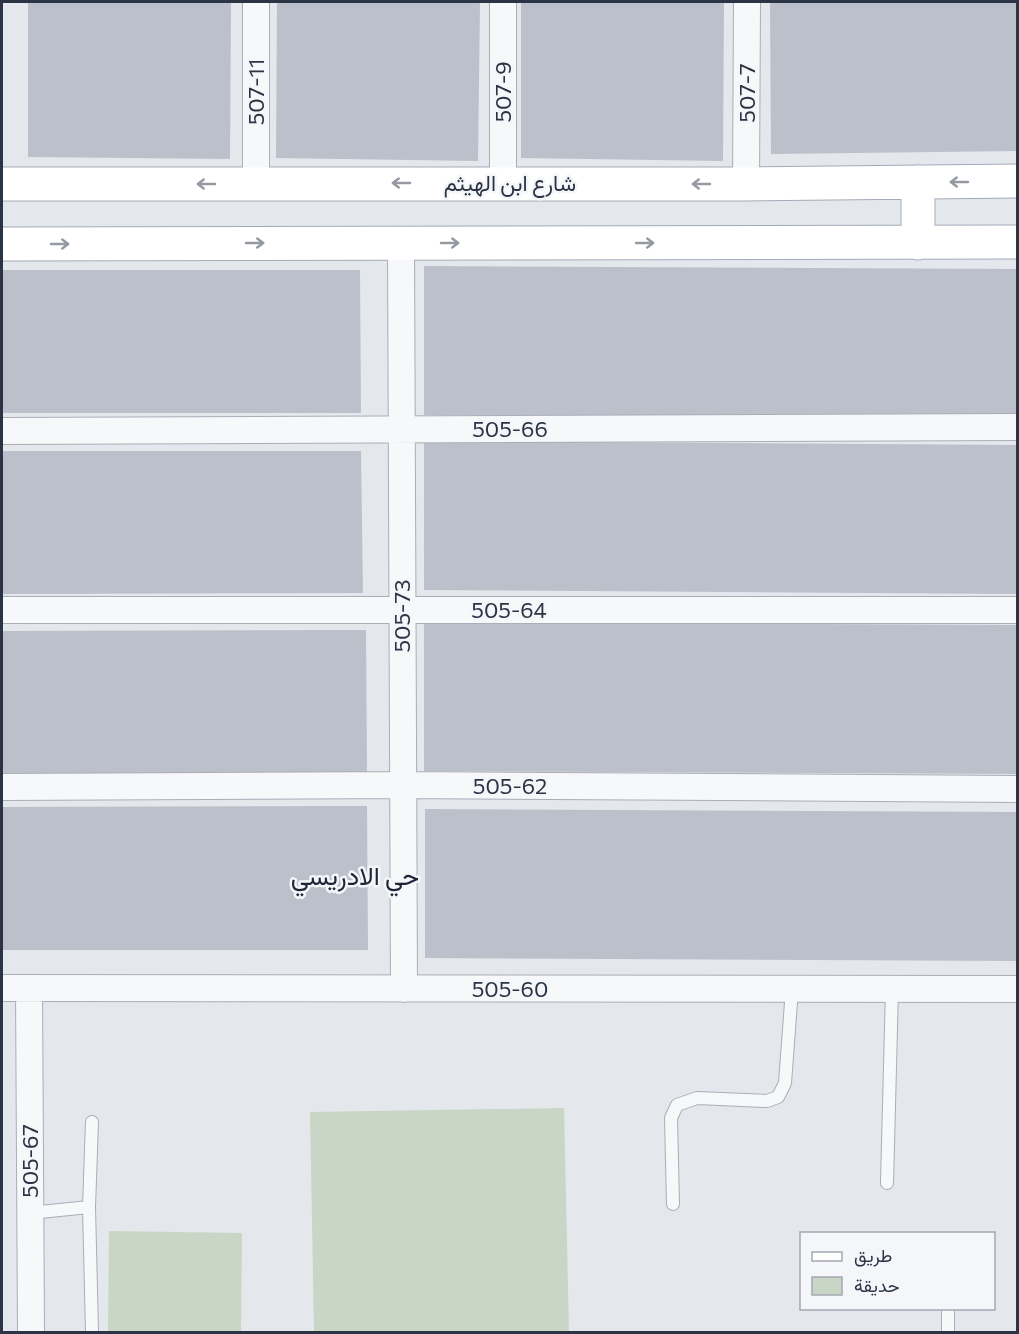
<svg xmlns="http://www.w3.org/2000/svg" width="1019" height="1334" font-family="Commissioner,Vazirmatn,sans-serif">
	<rect width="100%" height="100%" fill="#e4e7ec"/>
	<path fill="#c9d6c5" d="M564 1108 569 1332H314L310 1112Z
		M109 1231 242 1233 241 1332H108Z"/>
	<path fill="#bbc0ca" d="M28 2H231L230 159 28 157Z
		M277 2H480L478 161 276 158Z
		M521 2H724L723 161 521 158Z
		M770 2H1018V151L771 154Z
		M424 266 1018 269V418L424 415Z
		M2 270H360L361 413H2Z
		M424 441 1018 445V594L424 590Z
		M2 451H361L363 593 2 594Z
		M424 622 1018 625V774L424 771Z
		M366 630 367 773H2V631Z
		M367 806 368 950H2V807Z
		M425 809 1018 812V961L425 958Z"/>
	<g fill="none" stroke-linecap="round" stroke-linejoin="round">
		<defs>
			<path id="lane" d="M887 1183 892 989
				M673 1204 671 1118 677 1105 697 1098 767 1101 778 1097 785 1083 792 989
				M30 1213 89 1207
				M948 1313V1332
				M92 1332 89 1207 92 1122"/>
			<path id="street" d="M256 183V2
				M503 183V2
				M746 184 747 2
				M401 243 404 989
				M2 431 1018 427
				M2 610H1018
				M2 787 403 785 1018 789
				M2 988 1018 989
				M29 989 31 1332"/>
			<path id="primary" d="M918 182V243
				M2 184H746L1018 181
				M2 244 1018 242"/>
		</defs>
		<use href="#lane" stroke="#a9aeb7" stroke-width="14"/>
		<use href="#street" stroke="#a9aeb7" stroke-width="28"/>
		<use href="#primary" stroke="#a3abb8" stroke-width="35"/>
		<use href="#lane" stroke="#f7f8fa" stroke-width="12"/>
		<use href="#street" stroke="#f7f8fa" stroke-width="26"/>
		<use href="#primary" stroke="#fff" stroke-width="33"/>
	</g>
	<defs><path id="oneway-shaft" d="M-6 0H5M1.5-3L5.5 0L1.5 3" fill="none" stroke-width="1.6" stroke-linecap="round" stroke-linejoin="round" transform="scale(1.5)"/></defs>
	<g stroke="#959aa2">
		<use href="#oneway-shaft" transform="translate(959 182) rotate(180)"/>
		<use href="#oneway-shaft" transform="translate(401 183) rotate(180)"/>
		<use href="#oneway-shaft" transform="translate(206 184) rotate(180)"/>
		<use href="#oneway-shaft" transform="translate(701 184) rotate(-180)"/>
		<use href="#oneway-shaft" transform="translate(255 243)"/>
		<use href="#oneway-shaft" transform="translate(450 243)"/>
		<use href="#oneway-shaft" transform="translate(645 243)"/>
		<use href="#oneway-shaft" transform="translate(60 244)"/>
	</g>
	<g text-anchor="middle" stroke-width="5" stroke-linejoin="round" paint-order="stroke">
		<g font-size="22" fill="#2b3445" stroke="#f4f6f9">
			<text transform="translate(256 92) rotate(-90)" y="8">507-11</text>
			<text transform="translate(503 92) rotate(-90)" y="8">507-9</text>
			<text transform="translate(747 93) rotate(-90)" y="8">507-7</text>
			<text x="510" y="191">شارع ابن الهيثم</text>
			<text x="510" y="437">505-66</text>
			<text x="509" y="618">505-64</text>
			<text transform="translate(402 616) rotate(-90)" y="8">505-73</text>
			<text x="510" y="794">505-62</text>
			<text x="510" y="997">505-60</text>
			<text transform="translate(30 1161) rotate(-90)" y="8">505-67</text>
		</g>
		<g font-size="26" fill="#1d2536" stroke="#f4f6f9">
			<text x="355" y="885">حي الادريسي</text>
		</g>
	</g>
	<rect width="1019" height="1334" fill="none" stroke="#2b3445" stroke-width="6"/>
	<rect x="800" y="1232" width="195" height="78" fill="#f4f6f9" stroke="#a4a8b1" stroke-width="1.5"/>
	<rect x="812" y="1252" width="30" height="9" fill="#ffffff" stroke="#a4a8b1" stroke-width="1.5"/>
	<text x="854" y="1262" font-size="18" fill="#2b3445">طريق</text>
	<rect x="812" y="1277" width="30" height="18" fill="#c9d6c5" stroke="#a4a8b1" stroke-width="1.5"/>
	<text x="854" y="1292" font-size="18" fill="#2b3445">حديقة</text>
</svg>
